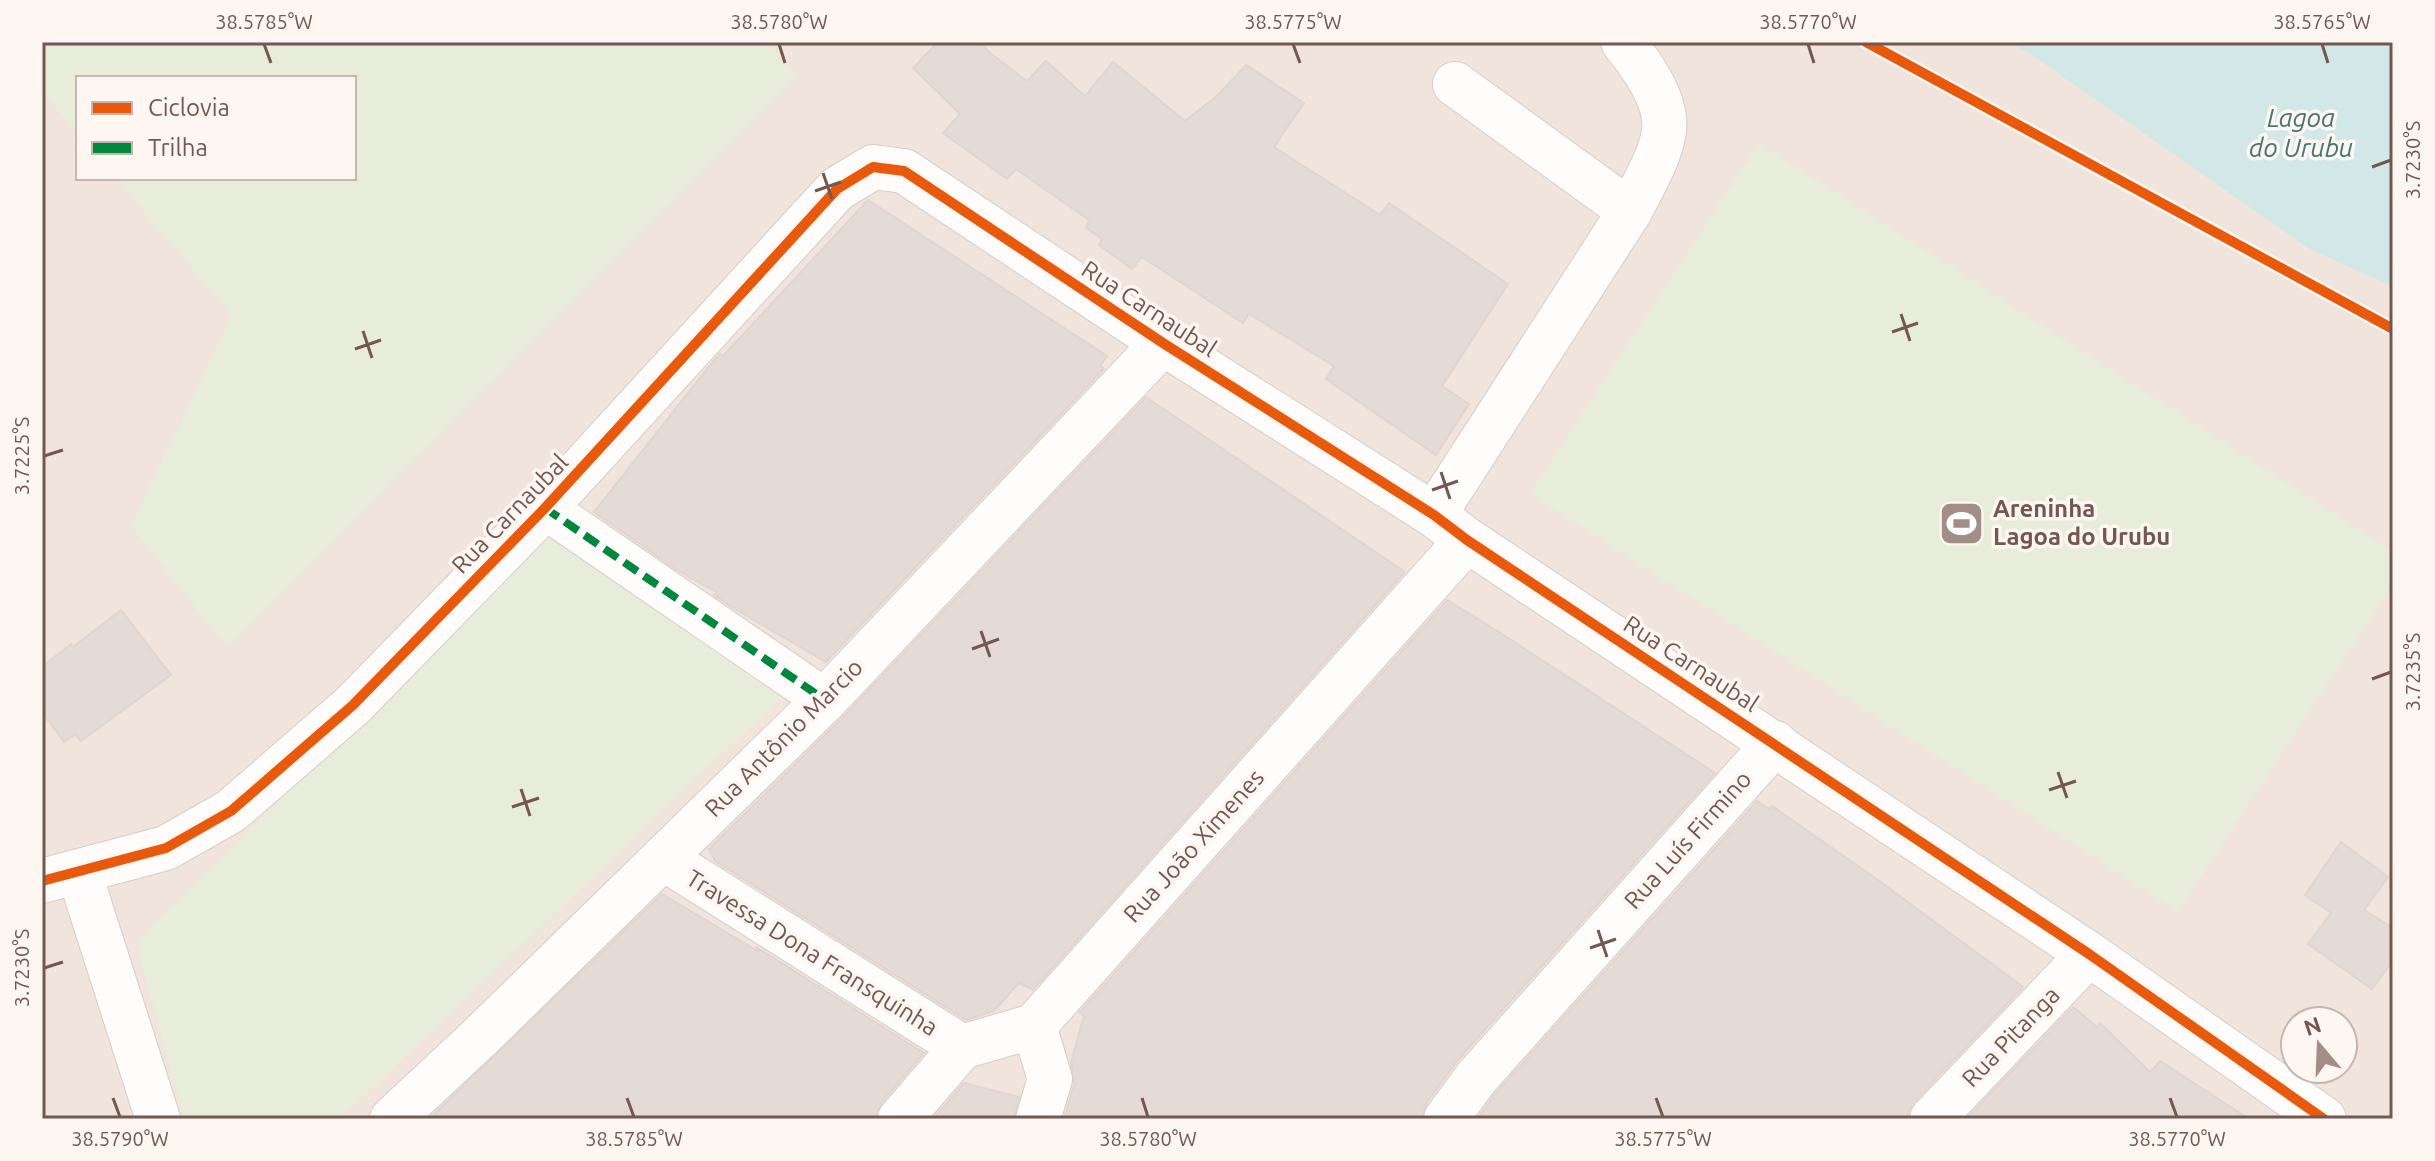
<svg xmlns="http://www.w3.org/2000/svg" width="2435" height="1161" font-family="Ubuntu,sans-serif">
	<rect width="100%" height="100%" fill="#f8f3ee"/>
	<path fill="#f0e4dd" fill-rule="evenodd" d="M42 42H2393V1119H42ZM78 78H354V178H78ZM2295 1021H2343V1069H2295Z"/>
	<path fill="#e8ecda" d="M42 42H767L798 76 227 648 131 526 232 315 115 178H354V78H78V134L42 92Z
		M1759 143 2393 551V584L2178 912 1530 494Z
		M554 532 793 686 340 1119H184L139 953 140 939 153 924Z"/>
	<path fill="#d2e8e6" d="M2009 42H2393V287L2308 248 2032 55Z"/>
	<path fill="#e4dad6" stroke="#e0d5d1" stroke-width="2" d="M938 42H980L990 53 1027 81 1046 61 1085 96 1113 62 1185 121 1218 95 1246 65 1304 103 1274 147 1380 215 1389 203 1508 284 1442 386 1469 404 1436 455 1326 379 1334 366 1249 314 1243 323 1142 257 1132 269 1099 245 1102 239 1086 228 1089 220 1016 169 1007 179 943 133 960 114 913 68Z
		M868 200 1107 356 1100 366 1104 369 826 662 730 606 714 595 716 592 674 568 594 512 711 364 720 354 723 356Z
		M1146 397 1405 572 1033 990 1019 983 994 1011 966 1020 715 861 709 849 843 717Z
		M1447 600 1499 632 1715 773 1457 1061 1426 1104 1421 1119H1064L1074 1085 1071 1062 1084 1016 1079 1013Z
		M121 610 171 675 81 741 75 734 64 742 42 712V667L71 644 73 647Z
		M1757 801 1769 809 1772 806 1878 880 2023 987 1914 1102 1908 1112V1119H1477L1495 1094Z
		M2341 842 2388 877 2364 910 2393 928V960L2372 989 2308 944 2331 913 2305 895Z
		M662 894 759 952 756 947 924 1053 881 1103 876 1119H429Z
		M2073 1007 2097 1027 2100 1023 2150 1072 2160 1061 2249 1119H1966Z
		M964 1083 1019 1097 1014 1119H933Z"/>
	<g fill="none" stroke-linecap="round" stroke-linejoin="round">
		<defs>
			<path id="pedestrian" d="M545 508 825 700"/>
			<path id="minor" d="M1455 84 1630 211
				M1434 515 1630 211C1641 189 1661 156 1664 131 1668 100 1641 64 1623 42
				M663 858 962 1047
				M79 872 158 1119
				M42 881 166 848 231 811 353 705 545 508 837 189 873 167 904 171 1163 343 1434 515 1467 540 2089 954 2324 1119
				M1034 1026 1050 1079 1038 1119
				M392 1119 480 1037 825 700 1163 343
				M900 1119 962 1047 1034 1026 1467 540
				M1446 1119 1476 1078 1775 743
				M1932 1119 2089 954"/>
		</defs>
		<use href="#pedestrian" stroke="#d6ceca" stroke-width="44"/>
		<use href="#minor" stroke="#d6ceca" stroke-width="46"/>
		<use href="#pedestrian" stroke="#fefdfc" stroke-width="42"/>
		<use href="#minor" stroke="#fefdfc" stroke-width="44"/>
		<path stroke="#00873e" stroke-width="8" stroke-dasharray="16 8" stroke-linecap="butt" d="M545 508 825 700"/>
		<defs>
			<path id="cycleway" d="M1866 42 2393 329
				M42 881 166 848 231 811 353 705 545 508 837 189 873 167 904 171 1163 343 1434 515 1467 540 2089 954 2324 1119"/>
		</defs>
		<use href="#cycleway" stroke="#fdf6f1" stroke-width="15"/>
		<use href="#cycleway" stroke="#e8590c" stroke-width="10"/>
	</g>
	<path fill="none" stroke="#745750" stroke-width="3" d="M264 44 271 63M779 44 785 63M1293 44 1300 63M1808 44 1814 63M2322 44 2328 63M2372 167 2391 160M823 173 832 199M815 191 841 182M1901 314 1910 341M363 331 372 358M1892 332 1918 323M355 349 381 340M44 456 63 450M1441 472 1450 499M1432 490 1458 481M981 631 990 657M972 649 999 639M2372 679 2391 672M2058 772 2067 798M521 789 530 816M2049 790 2076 781M512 807 539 798M1598 930 1607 957M1590 948 1616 939M44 968 63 962M113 1098 120 1117M627 1098 634 1117M1142 1098 1148 1117M1656 1098 1663 1117M2170 1098 2177 1117"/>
	<defs>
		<symbol id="stadium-square" viewBox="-11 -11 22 22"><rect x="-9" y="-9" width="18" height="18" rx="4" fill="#a28e87" stroke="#fdf6f1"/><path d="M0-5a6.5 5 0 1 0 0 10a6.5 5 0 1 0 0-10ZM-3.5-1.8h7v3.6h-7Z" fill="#fff"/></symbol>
	</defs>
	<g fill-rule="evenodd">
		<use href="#stadium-square" x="1936" y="498" width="51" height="51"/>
	</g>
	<g text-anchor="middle" stroke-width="7" stroke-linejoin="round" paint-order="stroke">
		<g font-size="24" fill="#745750" stroke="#fdf6f1">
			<text transform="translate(1149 309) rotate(33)" y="8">Rua Carnaubal</text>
			<text transform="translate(510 514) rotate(-46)" y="8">Rua Carnaubal</text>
			<text transform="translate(1691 664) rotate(33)" y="8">Rua Carnaubal</text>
			<text transform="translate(784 738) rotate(-45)" y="8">Rua Antônio Marcio</text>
			<text transform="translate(1688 840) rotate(-48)" y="8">Rua Luís Firmino</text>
			<text transform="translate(1194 846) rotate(-48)" y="8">Rua João Ximenes</text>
			<text transform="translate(812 953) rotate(32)" y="8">Travessa Dona Fransquinha</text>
			<text transform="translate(2011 1037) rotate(-46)" y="8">Rua Pitanga</text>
		</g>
		<g font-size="24" font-weight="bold" fill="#745750" stroke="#fdf6f1" text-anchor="start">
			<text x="1993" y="517">Areninha<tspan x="1993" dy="28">Lagoa do Urubu</tspan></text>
		</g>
		<g font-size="26" font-style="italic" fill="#457776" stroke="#fdf6f1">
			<text x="2301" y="127">Lagoa<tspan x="2301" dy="30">do Urubu</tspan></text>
		</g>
	</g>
	<rect width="2435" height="1161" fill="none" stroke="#fdf6f1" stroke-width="88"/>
	<rect x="76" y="76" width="280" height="104" fill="#fdf6f1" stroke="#c6b6b1" stroke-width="2"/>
	<rect x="92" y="102" width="40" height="12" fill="#e8590c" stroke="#c6b6b1" stroke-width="2"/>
	<text x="148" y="116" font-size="24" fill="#745750">Ciclovia</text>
	<rect x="92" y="142" width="40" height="12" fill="#00873e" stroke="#c6b6b1" stroke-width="2"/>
	<text x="148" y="156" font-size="24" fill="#745750">Trilha</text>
	<g transform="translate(2319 1045) rotate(341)"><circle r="38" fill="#fdf6f1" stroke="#c6b6b1" stroke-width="2"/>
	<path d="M0-6L14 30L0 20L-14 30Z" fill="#a28e87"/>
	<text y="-12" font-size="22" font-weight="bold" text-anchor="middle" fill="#745750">N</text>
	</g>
	<rect x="44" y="44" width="2347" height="1073" fill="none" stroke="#745750" stroke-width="3"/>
	<g font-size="20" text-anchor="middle" fill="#745750">
		<text x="264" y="29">38.5785°W</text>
		<text x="779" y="29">38.5780°W</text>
		<text x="1293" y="29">38.5775°W</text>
		<text x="1808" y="29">38.5770°W</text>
		<text x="2322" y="29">38.5765°W</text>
		<text transform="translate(2413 160) rotate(-90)" y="7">3.7230°S</text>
		<text transform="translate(22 456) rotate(-90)" y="7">3.7225°S</text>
		<text transform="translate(2413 672) rotate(-90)" y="7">3.7235°S</text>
		<text transform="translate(22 968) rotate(-90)" y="7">3.7230°S</text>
		<text x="120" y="1146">38.5790°W</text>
		<text x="634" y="1146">38.5785°W</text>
		<text x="1148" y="1146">38.5780°W</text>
		<text x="1663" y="1146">38.5775°W</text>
		<text x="2177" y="1146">38.5770°W</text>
	</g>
</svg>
